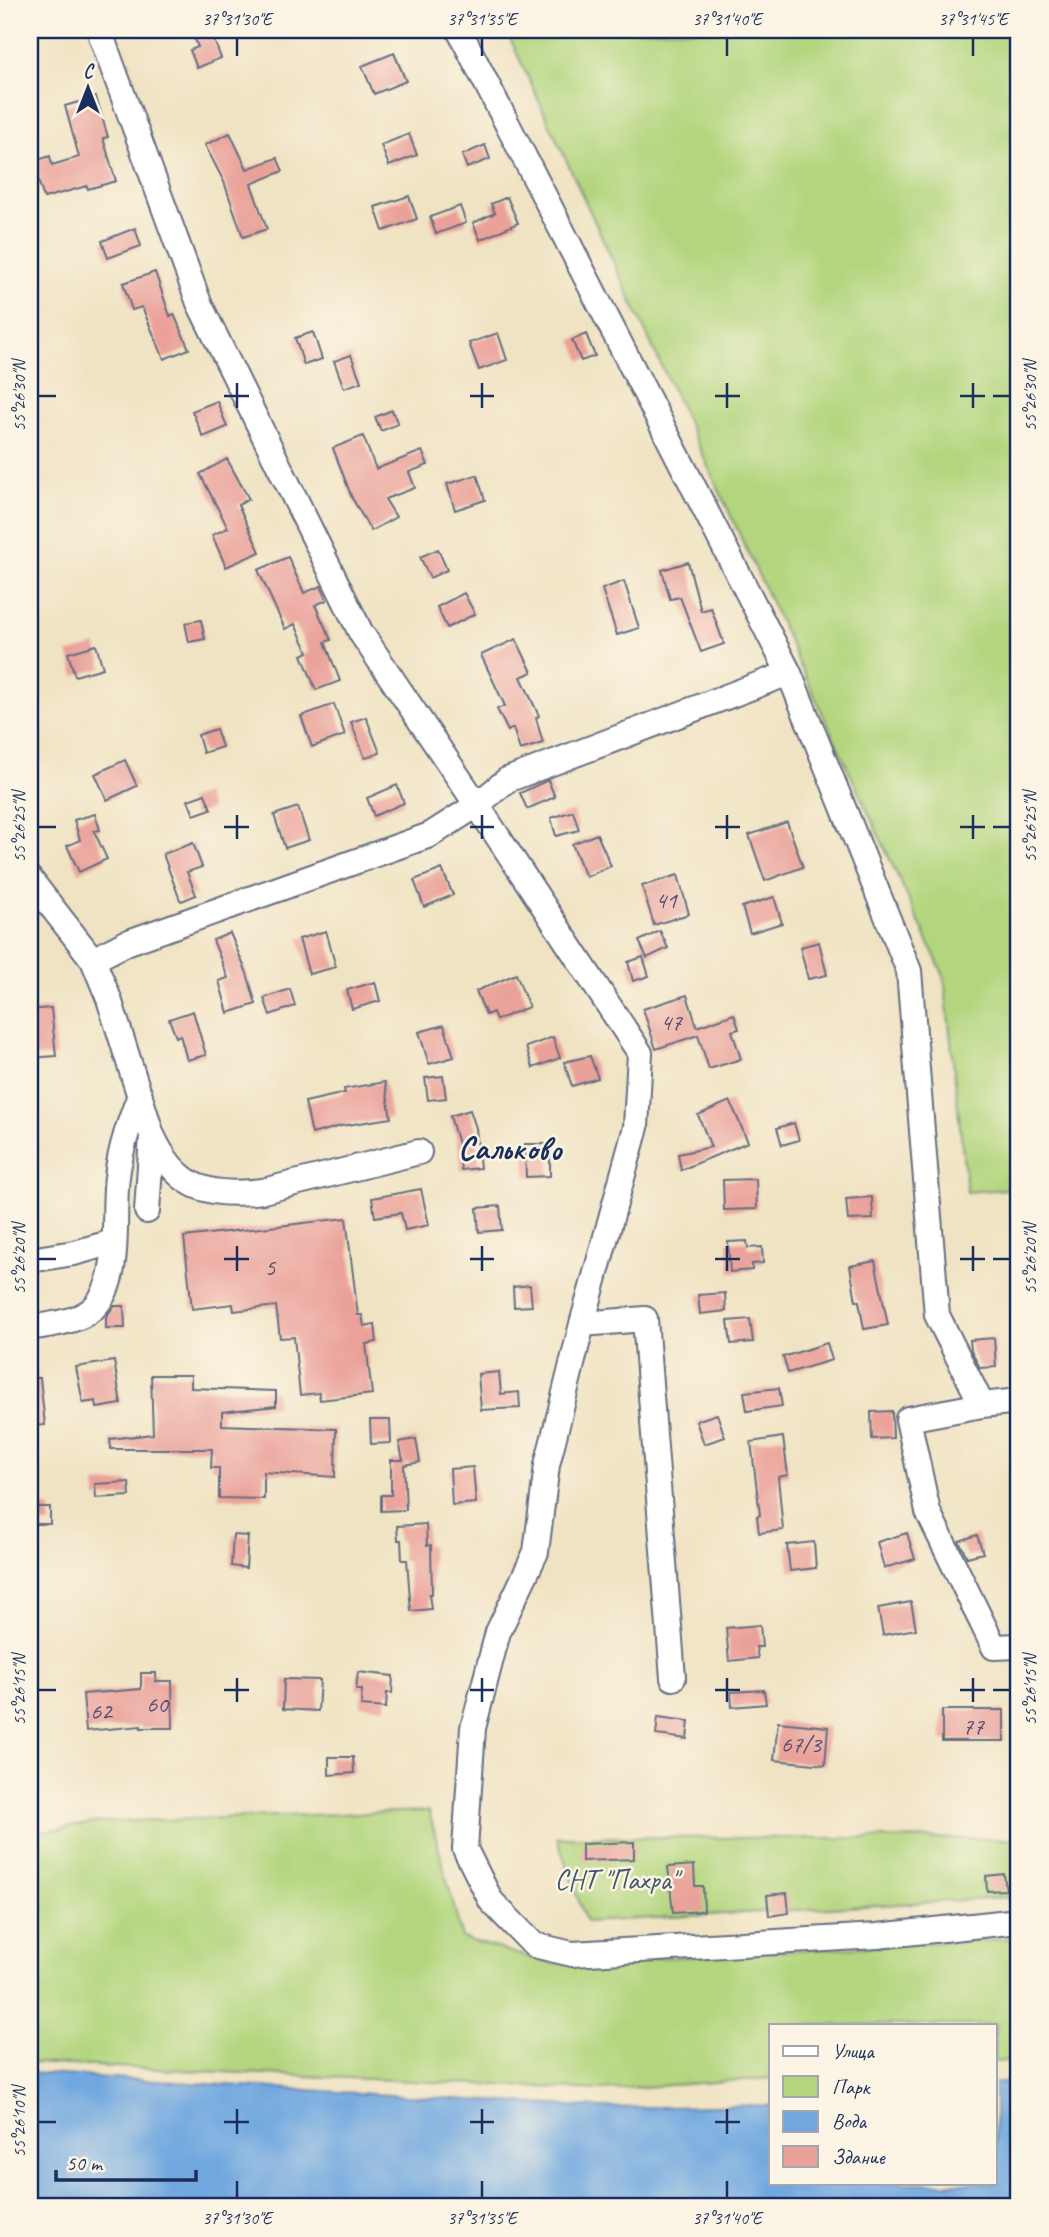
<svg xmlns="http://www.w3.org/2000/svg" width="1049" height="2237" font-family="Caveat,sans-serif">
	<rect width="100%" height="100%" fill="#fcf5e5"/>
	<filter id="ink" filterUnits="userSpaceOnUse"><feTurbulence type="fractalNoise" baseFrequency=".0143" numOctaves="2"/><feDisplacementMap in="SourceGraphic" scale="14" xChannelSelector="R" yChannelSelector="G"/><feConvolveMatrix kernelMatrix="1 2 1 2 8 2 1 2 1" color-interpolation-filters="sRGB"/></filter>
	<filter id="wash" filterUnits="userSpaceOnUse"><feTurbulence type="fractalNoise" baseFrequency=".00686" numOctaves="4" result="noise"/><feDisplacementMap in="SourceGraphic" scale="28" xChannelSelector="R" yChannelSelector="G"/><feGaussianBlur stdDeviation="1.57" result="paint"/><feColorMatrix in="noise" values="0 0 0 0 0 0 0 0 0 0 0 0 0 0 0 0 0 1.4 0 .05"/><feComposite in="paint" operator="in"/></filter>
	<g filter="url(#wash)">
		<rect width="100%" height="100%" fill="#f0e3c3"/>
		<path fill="#b2d57d" stroke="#66826e" stroke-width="2" d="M506 30H1019V1188L967 1192 944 976Z
			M429 1811 462 1938 552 1964 1019 1938V2060L995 2062V2025H771V2078L601 2090 30 2063V1833L102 1822Z
			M557 1837 1019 1839V1897L586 1922Z"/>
		<path fill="#70a7df" stroke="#466b9e" stroke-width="2" d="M30 2073 603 2108 771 2105V2183H995V2083L1019 2080V2207H30Z"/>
		<g id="blocks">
			<path fill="#eaa19a" d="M191 30H210L221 58 197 68 190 50 198 47Z
				M394 53 406 81 374 94 362 66Z
				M96 97 108 137 103 138 116 181 88 189 87 186 44 198 32 162 50 156 52 165 79 157 65 106Z
				M230 133 247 169 277 158 283 171 251 184 267 229 243 237 224 182 205 145Z
				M409 134 417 155 389 166 381 145Z
				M485 145 490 159 467 168 462 155Z
				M409 196 417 219 383 231 375 207Z
				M507 197 518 223 480 240 473 223 495 213 491 204Z
				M460 206 466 223 436 234 430 217Z
				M135 228 141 246 108 258 102 241Z
				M155 272 170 316 174 314 189 349 164 359 142 307 132 310 123 283Z
				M313 332 322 359 304 365 295 338Z
				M498 333 507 360 479 370 469 343Z
				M586 334 595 356 581 361 572 340Z
				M351 355 361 382 344 388 334 361Z
				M217 401 227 427 203 437 192 411Z
				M392 410 398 424 381 431 375 417Z
				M363 436 376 469 422 451 428 465 409 472 415 488 385 499 396 517 371 531 352 498 333 448Z
				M227 459 249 499 238 505 260 552 226 567 212 535 228 528 200 474Z
				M477 475 485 500 455 510 447 484Z
				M438 549 447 570 430 578 420 557Z
				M288 557 304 593 321 586 327 600 315 605 331 640 325 642 340 681 316 690 302 655 308 652 295 624 285 629 258 570Z
				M688 562 701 611 711 608 724 644 701 652 680 597 670 599 662 570Z
				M624 581 639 628 617 635 602 589Z
				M464 593 475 614 447 628 437 607Z
				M201 620 205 639 189 642 185 623Z
				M516 639 532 672 521 677 539 716 536 718 543 743 520 750 513 728 508 731 497 709 505 706 481 655Z
				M96 645 103 668 75 676 68 653Z
				M334 704 345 735 312 747 301 716Z
				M366 717 380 753 365 758 351 722Z
				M216 729 222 747 203 753 198 735Z
				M125 760 137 786 107 800 95 774Z
				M548 780 555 797 527 809 520 793Z
				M397 785 404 803 374 816 367 798Z
				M205 794 211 809 194 815 188 800Z
				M298 807 309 840 285 848 274 815Z
				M573 811 579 830 556 836 551 818Z
				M95 814 100 830 94 831 107 859 79 872 67 846 80 840 74 820Z
				M787 822 803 867 765 881 749 835Z
				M597 834 611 866 586 877 572 844Z
				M193 843 202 867 187 872 196 895 182 901 180 900 163 854Z
				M442 869 453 895 424 907 414 880Z
				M678 875 689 914 654 925 642 886Z
				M774 897 782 923 750 933 742 907Z
				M326 931 336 967 309 974 299 939Z
				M660 931 668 948 647 958 639 941Z
				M230 933 247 973 256 1004 228 1013 219 981 228 978 213 940Z
				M819 942 827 975 808 979 800 947Z
				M643 957 649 976 633 981 628 962Z
				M516 974 529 1007 496 1020 493 1012 486 1015 476 991Z
				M375 982 380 1001 352 1009 347 990Z
				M290 989 295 1006 270 1015 264 998Z
				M687 995 697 1027 734 1014 739 1029 732 1031 741 1059 709 1069 698 1035 656 1049 643 1009Z
				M51 1008 56 1056 30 1058V1010Z
				M193 1011 206 1055 187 1060 180 1035 176 1037 169 1019Z
				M444 1025 454 1057 429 1064 419 1032Z
				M553 1037 560 1058 533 1068 526 1047Z
				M590 1056 598 1078 572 1086 564 1062Z
				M443 1076 446 1098 428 1100 425 1078Z
				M385 1082 391 1118 341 1126 312 1134 305 1102 345 1093 344 1089Z
				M730 1101 748 1142 681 1170 678 1154 711 1147 698 1115Z
				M470 1110 476 1128 480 1168 461 1170 458 1144 450 1116Z
				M794 1123 799 1140 782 1145 777 1128Z
				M525 1144H550V1176L526 1177Z
				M756 1179 757 1209 724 1210 723 1180Z
				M421 1189 429 1225 405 1230 401 1213 375 1217 372 1198Z
				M872 1197 873 1219 848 1220 846 1199Z
				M500 1206 502 1230 479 1232 477 1208Z
				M346 1218 358 1315H362L364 1326 375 1324 377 1342 366 1344 372 1394 320 1400 319 1393 300 1395 294 1337 280 1338 276 1306 234 1311 233 1304 192 1309 184 1237Z
				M747 1241 748 1248 762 1247 763 1263 752 1264V1270L730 1272 728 1242Z
				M875 1261 888 1325 864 1329 859 1301H856L850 1266Z
				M530 1285 532 1306 514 1307 513 1287Z
				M725 1293 726 1311 700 1314 698 1295Z
				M114 1306H124L125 1328H106V1317Z
				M750 1319 753 1342 731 1344 728 1321Z
				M994 1338 996 1367 980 1368 971 1351 970 1340Z
				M827 1343 832 1360 788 1373 783 1357Z
				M114 1361 121 1404 97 1408 96 1401 83 1403 76 1367Z
				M499 1372 501 1394 519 1392 520 1408 481 1410 478 1374Z
				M151 1375H191V1388L276 1391V1406L222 1412V1425L336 1429 335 1477 264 1472V1499L219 1498V1468H211L212 1449H111L110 1439 153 1434Z
				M30 1378H40L45 1425 30 1426Z
				M779 1388 782 1406 747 1411 744 1392Z
				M892 1411 893 1438 872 1439 871 1412Z
				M717 1414 725 1437 704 1444 696 1421Z
				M370 1420H390L391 1443 371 1444Z
				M783 1437 788 1475 778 1477 783 1530 759 1533 757 1516 760 1515 751 1442Z
				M416 1439 420 1462 404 1465 406 1510 381 1511V1495H391V1460H403L399 1442Z
				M473 1467 476 1503 452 1505 450 1469Z
				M129 1482 130 1496 96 1498 95 1484Z
				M30 1507H50V1524H30Z
				M426 1524 427 1546 431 1545 432 1594H429L431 1609 411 1611 407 1560H402L401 1540H398L397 1526Z
				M907 1533 915 1559 884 1568 877 1542Z
				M233 1535 248 1536 246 1568 231 1566Z
				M977 1535 983 1553 967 1557 959 1541Z
				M814 1542 816 1568 790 1571 787 1545Z
				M911 1602 916 1629 883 1635 878 1608Z
				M760 1625 762 1647H756L758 1658 729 1661 726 1628Z
				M358 1672 393 1676 392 1693H387L386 1708 361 1706 362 1690H356Z
				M141 1673H156V1681H172L173 1728H141V1726L86 1731 83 1694 141 1689Z
				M284 1679 320 1680 318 1711 283 1709Z
				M764 1690 766 1704 732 1707 731 1692Z
				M942 1710H1004V1741H942Z
				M658 1717 689 1721 687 1739 656 1735Z
				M778 1722 828 1727 825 1765 774 1760Z
				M329 1757H353L354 1773 329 1775Z
				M634 1842V1859L582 1861V1844Z
				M694 1865 695 1886H703L704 1911 673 1913 668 1867Z
				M1004 1874 1006 1890 987 1891 986 1876Z
				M787 1893 789 1913 769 1916 767 1895Z"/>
		</g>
	</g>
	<g filter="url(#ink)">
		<use href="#blocks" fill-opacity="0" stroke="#666e81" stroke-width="2"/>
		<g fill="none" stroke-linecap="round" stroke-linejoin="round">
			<defs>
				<path id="minor" d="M99 30 199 303 361 633 477 805 640 1053 636 1127 582 1324 547 1465 536 1552 498 1632 473 1728 465 1849 491 1901 534 1945 572 1954 877 1936 1019 1921
					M459 30 789 673 909 971 937 1315 982 1405
					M30 879 93 960 109 999 152 1135C176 1188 207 1198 263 1191L419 1152
					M93 960 126 943 430 835 477 805 507 780 789 673
					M147 1211 152 1136
					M30 1260 74 1253 113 1242
					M582 1324 645 1319 673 1678
					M30 1328C52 1324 84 1322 98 1303 122 1272 112 1214 117 1177 120 1149 130 1121 140 1095
					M1019 1401 982 1405 908 1419 928 1512 994 1647 1019 1646"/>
			</defs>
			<use href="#minor" stroke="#666e81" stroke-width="28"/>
			<use href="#minor" stroke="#fff" stroke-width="24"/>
		</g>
	</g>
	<path fill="none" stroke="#1b2f5e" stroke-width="2.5" d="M237 38V56M482 38V56M727 38V56M973 38V56M237 383V408M482 383V408M727 383V408M973 383V408M38 396H56M224 396H249M470 396H494M715 396H740M960 396H985M993 396H1010M237 815V839M482 815V839M727 815V839M973 815V839M38 827H56M224 827H249M470 827H494M715 827H740M960 827H985M993 827H1010M237 1246V1271M482 1246V1271M727 1246V1271M973 1246V1271M38 1259H56M224 1259H249M470 1259H494M715 1259H740M960 1259H985M993 1259H1010M237 1678V1702M482 1678V1702M727 1678V1702M973 1678V1702M38 1690H56M224 1690H249M470 1690H494M715 1690H740M960 1690H985M993 1690H1010M237 2109V2134M482 2109V2134M727 2109V2134M38 2122H56M224 2122H249M470 2122H494M715 2122H740M237 2181V2198M482 2181V2198M727 2181V2198"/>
	<g text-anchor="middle" stroke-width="5" stroke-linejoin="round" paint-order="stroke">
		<g font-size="24" fill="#4f4c6d">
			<text x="666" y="908">41</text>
			<text x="671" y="1030">47</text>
			<text x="270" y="1275">5</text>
			<text x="157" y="1712">60</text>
			<text x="101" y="1719">62</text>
			<text x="973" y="1734">77</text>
			<text x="801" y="1752">67/3</text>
		</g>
		<g font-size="28" fill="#415866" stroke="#fcf5e5">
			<text x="616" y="1889">СНТ "Пахра"</text>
		</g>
		<g font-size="32" font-weight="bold" fill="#1b2f5e" stroke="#fcf5e5">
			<text x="510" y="1159">Сальково</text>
		</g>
	</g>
	<rect width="1049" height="2237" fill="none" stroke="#fcf5e5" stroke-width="77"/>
	<rect x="769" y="2024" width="228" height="161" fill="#fcf5e5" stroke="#a2a6af" stroke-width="2"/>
	<rect x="783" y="2046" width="35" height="10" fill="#ffffff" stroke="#a2a6af" stroke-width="2"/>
	<text x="832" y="2058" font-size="21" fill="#1b2f5e">Улица</text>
	<rect x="783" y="2076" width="35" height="21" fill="#b2d57d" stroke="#a2a6af" stroke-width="2"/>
	<text x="832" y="2094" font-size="21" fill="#1b2f5e">Парк</text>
	<rect x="783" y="2111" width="35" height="21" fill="#70a7df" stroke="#a2a6af" stroke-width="2"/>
	<text x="832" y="2128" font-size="21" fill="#1b2f5e">Вода</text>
	<rect x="783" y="2146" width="35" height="21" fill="#eaa19a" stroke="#a2a6af" stroke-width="2"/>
	<text x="832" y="2164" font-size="21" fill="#1b2f5e">Здание</text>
	<g transform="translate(88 88)" stroke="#fcf5e5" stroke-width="5" paint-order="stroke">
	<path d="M0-5L12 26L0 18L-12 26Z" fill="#1b2f5e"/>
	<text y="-10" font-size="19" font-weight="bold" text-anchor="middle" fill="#1b2f5e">С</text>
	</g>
	<path d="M56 2170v10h140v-10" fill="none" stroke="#1b2f5e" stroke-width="3.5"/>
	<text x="66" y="2170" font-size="21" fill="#1b2f5e" stroke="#fcf5e5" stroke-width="5" paint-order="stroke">50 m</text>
	<rect x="38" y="38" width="972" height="2160" fill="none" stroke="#1b2f5e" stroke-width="2.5"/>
	<g font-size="18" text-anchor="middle" fill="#1b2f5e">
		<text x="237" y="25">37°31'30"E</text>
		<text x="482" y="25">37°31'35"E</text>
		<text x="727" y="25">37°31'40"E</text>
		<text x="973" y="25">37°31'45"E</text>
		<text transform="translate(19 396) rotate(-90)" y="6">55°26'30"N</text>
		<text transform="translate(1030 396) rotate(-90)" y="6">55°26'30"N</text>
		<text transform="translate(19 827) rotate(-90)" y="6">55°26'25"N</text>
		<text transform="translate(1030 827) rotate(-90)" y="6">55°26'25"N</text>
		<text transform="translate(19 1259) rotate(-90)" y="6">55°26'20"N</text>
		<text transform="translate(1030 1259) rotate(-90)" y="6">55°26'20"N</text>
		<text transform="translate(19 1690) rotate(-90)" y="6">55°26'15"N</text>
		<text transform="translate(1030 1690) rotate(-90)" y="6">55°26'15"N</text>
		<text transform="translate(19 2122) rotate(-90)" y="6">55°26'10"N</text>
		<text x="237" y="2224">37°31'30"E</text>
		<text x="482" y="2224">37°31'35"E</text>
		<text x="727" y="2224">37°31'40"E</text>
	</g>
</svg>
